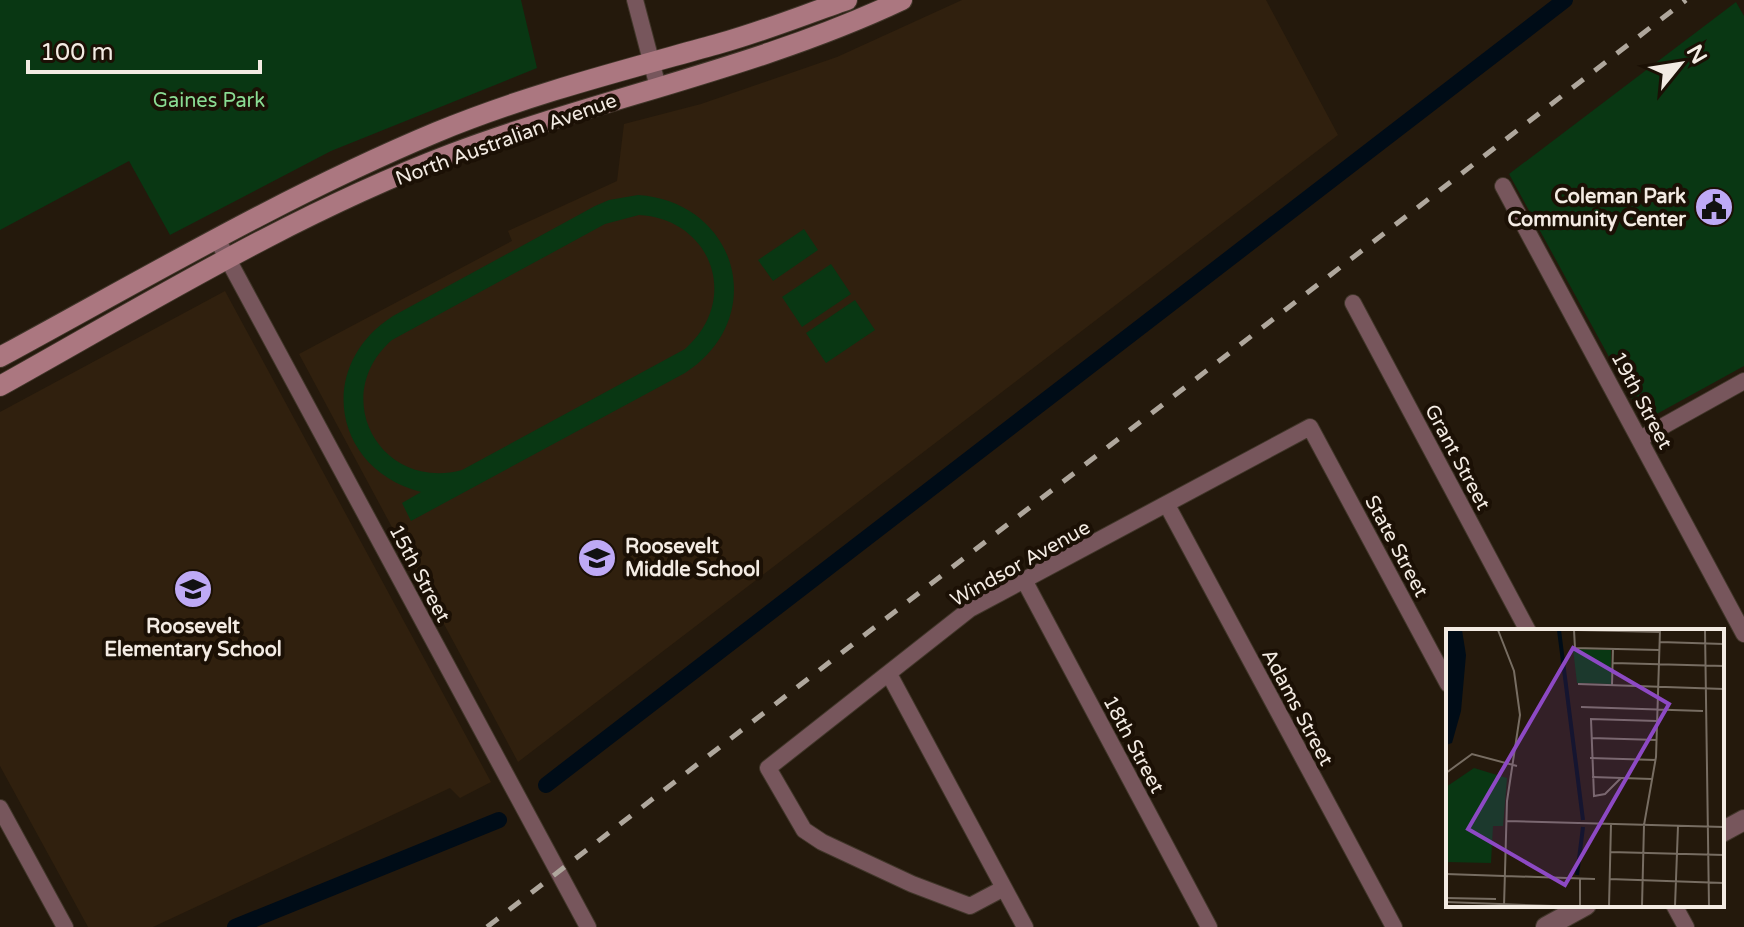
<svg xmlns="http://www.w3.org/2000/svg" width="1744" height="927" font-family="'Varela Round',sans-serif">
	<rect width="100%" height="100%" fill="#24190c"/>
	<path fill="#30200e" d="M962 0H1266L1338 135 518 762 299 354 512 241 508 231 617 181 624 124 701 104 837 57Z
		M225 291 491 782 460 798 450 788 153 927H88L0 766V412Z"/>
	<path fill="#093713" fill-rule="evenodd" d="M0 0H521L537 68 331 151 170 235 129 161 0 230Z
		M1736 2 1744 16V366L1644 421 1509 174Z
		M638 195C738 202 770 318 685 373L411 521 402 503 421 492C333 469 315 366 393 316L595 206 609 200ZM639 215C712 219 741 300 685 349L462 470C380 492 328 396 392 340L605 224Z
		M804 229 818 250 773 281 758 260Z
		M831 264 851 294 802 327 782 297Z
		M855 300 875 330 826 363 806 333Z"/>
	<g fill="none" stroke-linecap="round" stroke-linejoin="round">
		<path stroke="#000c17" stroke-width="16" d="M546 785 1565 0
			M235 927 499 820"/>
		<defs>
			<path id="minor" d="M635 0 658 87
				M1503 186 1744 634
				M217 239 588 927
				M1353 303 1528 631
				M1640 439 1744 381
				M1167 505 1394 927
				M1024 580 1209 927
				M889 674 1025 927
				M0 808 65 927
				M1004 888 970 906 912 884 822 842 804 830 768 768 970 609 1310 427 1448 684
				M1674 905 1686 927"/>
			<path id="tertiary" d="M1722 832 1744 820
				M1546 927 1586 905"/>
			<path id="secondary" d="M0 357C144 279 286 195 437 132 529 94 625 70 721 43 764 31 806 14 847 0
				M0 386C147 304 293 214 451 154 600 98 758 68 902 0"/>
		</defs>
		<use href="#minor" stroke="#41362a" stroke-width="18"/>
		<use href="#tertiary" stroke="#41362a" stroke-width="22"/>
		<use href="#secondary" stroke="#41362a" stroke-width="22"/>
		<use href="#minor" stroke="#77565c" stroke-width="16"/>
		<use href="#tertiary" stroke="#77565c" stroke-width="20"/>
		<use href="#secondary" stroke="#ab7780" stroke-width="20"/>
		<path stroke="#afa79d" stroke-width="5" stroke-dasharray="14 14" stroke-linecap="butt" d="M487 927 1686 0"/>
	</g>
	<defs>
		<symbol id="civic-disc" viewBox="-11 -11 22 22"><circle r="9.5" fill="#bea9f5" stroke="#1b1005"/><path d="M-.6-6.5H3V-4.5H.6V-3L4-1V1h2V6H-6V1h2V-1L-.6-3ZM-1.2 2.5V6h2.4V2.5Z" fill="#111"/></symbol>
		<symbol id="school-disc" viewBox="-11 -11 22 22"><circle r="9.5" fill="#bea9f5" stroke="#1b1005"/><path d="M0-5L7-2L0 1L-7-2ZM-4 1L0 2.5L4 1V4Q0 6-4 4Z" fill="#111"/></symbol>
	</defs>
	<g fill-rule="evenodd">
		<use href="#civic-disc" x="1692" y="185" width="44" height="44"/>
		<use href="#school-disc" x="575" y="536" width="44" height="44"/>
		<use href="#school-disc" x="171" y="567" width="44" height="44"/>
	</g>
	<g text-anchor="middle" stroke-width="8" stroke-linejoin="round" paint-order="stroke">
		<g font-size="20" fill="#8adc93" stroke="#1b1005">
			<text x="209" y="107">Gaines Park</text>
		</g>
		<g font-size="20" fill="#f3ebe3" stroke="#1b1005">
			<text transform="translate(506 139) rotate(-20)" y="7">North Australian Avenue</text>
			<text transform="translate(1642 400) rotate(62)" y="7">19th Street</text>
			<text transform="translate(1458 457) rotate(62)" y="7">Grant Street</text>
			<text transform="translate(1397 546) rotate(62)" y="7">State Street</text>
			<text transform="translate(1020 563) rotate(-29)" y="7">Windsor Avenue</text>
			<text transform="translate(420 573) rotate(62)" y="7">15th Street</text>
			<text transform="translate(1298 707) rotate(62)" y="7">Adams Street</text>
			<text transform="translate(1134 744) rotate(62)" y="7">18th Street</text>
		</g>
		<g font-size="20" font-weight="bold" fill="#f3ebe3" stroke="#1b1005" text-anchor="end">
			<text x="1686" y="203">Coleman Park<tspan x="1686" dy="23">Community Center</tspan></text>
			<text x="625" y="553" text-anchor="start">Roosevelt<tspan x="625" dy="23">Middle School</tspan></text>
			<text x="193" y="633" text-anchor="middle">Roosevelt<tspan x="193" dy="23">Elementary School</tspan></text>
		</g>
	</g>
	<g transform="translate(1446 629)">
		<rect width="278" height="278" fill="#24190c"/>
		<path d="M127 20 165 21V55L131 54ZM28 139 61 149 57 197H47L45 234 0 233V158Z" fill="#093713"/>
		<path d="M0 1H16L20 26 15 82 6 114 0 116Z" fill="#000c17"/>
		<path fill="none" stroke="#000c17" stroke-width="4" d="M113 1 137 191M131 246 137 198"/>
		<path fill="none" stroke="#776d62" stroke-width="2" d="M52 1 68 42 74 86 61 172 58 277M128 1 129 19 213 21M131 1 214 3M259 1 263 277M214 13 278 15M167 34 278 37M132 55 278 60M166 56 167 20M135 78 257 82M145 109 211 111M144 129 210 131M0 144 26 125 71 137M146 148 206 150M175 149 159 165 148 167 145 90 211 92M60 192 278 198M164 223 278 226M0 245 149 250M163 250 278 254M0 269 50 270M0 273 107 277M134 277V249M163 277 165 195M196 277 198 196 210 128 214 1M229 277 232 197"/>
		<path fill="#8d49c4" fill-opacity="0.15" stroke="#8d49c4" stroke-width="4" d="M127 19 223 75 119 256 22 200Z"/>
		<rect width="278" height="278" fill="none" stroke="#f3ebe3" stroke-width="4"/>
	</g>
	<g transform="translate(1680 64) rotate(60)" stroke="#1b1005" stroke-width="6" paint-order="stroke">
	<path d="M0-6L14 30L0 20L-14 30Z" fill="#f3ebe3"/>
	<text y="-12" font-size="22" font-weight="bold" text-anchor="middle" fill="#f3ebe3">N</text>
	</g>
	<path d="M28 60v12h232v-12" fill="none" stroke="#f3ebe3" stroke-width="4"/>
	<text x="40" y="60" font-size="24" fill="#f3ebe3" stroke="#1b1005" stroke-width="6" paint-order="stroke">100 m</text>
</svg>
